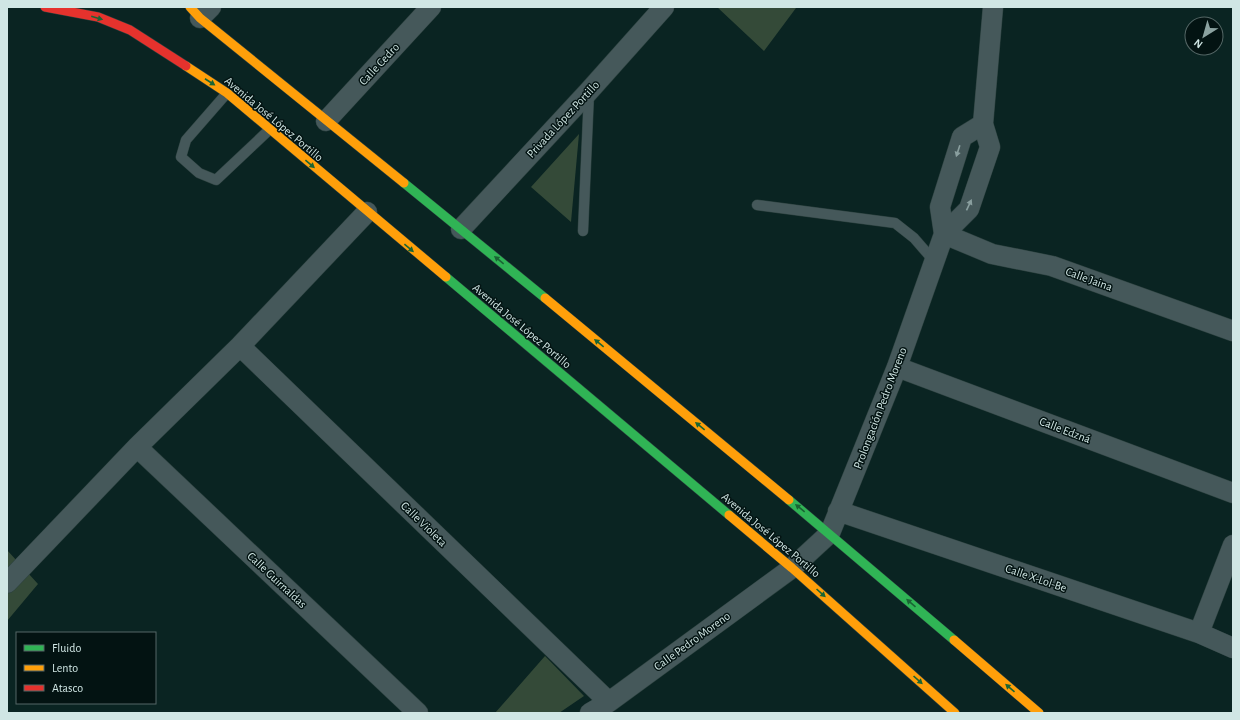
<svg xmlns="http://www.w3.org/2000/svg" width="1240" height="720" font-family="'Alegreya Sans',sans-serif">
	<rect width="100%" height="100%" fill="#0a2422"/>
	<path fill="#344a38" d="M717 7H796V8L764 51Z
		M579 134 571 222 531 187Z
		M7 550 38 584 7 621Z
		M545 656 584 696 559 713H495Z"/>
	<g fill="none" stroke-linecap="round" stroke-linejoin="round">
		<defs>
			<path id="lane" d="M227 93 186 140 181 157 199 173 216 180 269 130
				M757 205 895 223 914 238 934 261
				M583 231 589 93"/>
			<path id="street" d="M200 18 211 7
				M326 121 431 7
				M461 229 589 91 664 7
				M944 234 992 254 1052 266 1233 331
				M944 234 940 207 962 137 983 124
				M240 346 609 702
				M897 367 1233 493
				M137 447 418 713
				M838 511 1199 633 1233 648
				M7 583 137 447 240 346 367 212
				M1199 633 1233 545
				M590 713 609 702 792 568 830 533 897 367 944 234 969 209 990 147 983 124 993 7"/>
			<path id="fast" d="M404 183 545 298
				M446 277 729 515
				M789 500 954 640"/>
			<path id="slow" d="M190 7 200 18 404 183
				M186 66 227 93 446 277
				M545 298 789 500
				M729 515 792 568 955 713
				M954 640 1039 713"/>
			<path id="jam" d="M45 7 98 17 130 30 186 66"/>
		</defs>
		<use href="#lane" stroke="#2c413f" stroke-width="11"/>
		<use href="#street" stroke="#2c413f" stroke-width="21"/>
		<use href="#fast" stroke="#2c413f" stroke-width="10"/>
		<use href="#slow" stroke="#2c413f" stroke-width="10"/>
		<use href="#jam" stroke="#2c413f" stroke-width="10"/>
		<use href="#lane" stroke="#45585a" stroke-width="10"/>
		<use href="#street" stroke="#45585a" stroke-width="20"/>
		<use href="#fast" stroke="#30b455" stroke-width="9"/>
		<use href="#slow" stroke="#ff9f0a" stroke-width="9"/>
		<use href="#jam" stroke="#e5322d" stroke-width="9"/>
	</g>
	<defs><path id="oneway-solid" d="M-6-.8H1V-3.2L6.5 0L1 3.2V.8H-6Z"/></defs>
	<g fill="#1a6434">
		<use href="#oneway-solid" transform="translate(97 18) rotate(16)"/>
		<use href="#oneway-solid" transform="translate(210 82) rotate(33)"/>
		<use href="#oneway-solid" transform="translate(310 164) rotate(40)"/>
		<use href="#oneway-solid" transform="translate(409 248) rotate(40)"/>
		<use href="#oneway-solid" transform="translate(499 260) rotate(-141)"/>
		<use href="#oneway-solid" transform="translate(599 343) rotate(-141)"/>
		<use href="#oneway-solid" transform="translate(700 426) rotate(-141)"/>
		<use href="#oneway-solid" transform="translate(800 508) rotate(-141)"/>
		<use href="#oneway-solid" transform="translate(821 593) rotate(42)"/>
		<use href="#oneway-solid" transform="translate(911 603) rotate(-139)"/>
		<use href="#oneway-solid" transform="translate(918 680) rotate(42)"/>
		<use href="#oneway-solid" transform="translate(1010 688) rotate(-139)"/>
	</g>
	<g fill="#8a9f9f">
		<use href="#oneway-solid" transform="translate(958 151) rotate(108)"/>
		<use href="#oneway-solid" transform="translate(969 205) rotate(-65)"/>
	</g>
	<g text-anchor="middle" stroke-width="3" stroke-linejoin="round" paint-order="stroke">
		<g font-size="12" fill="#d0e6e4" stroke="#031312">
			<text transform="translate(379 64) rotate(-47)" y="4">Calle Cedro</text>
			<text transform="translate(274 119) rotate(40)" y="4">Avenida José López Portillo</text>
			<text transform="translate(563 119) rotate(-47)" y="4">Privada López Portillo</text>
			<text transform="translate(1089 279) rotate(20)" y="4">Calle Jaina</text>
			<text transform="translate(522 326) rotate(40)" y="4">Avenida José López Portillo</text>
			<text transform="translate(880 408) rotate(-69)" y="4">Prolongación Pedro Moreno</text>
			<text transform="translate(1065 430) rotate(21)" y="4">Calle Edzná</text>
			<text transform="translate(424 524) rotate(44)" y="4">Calle Violeta</text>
			<text transform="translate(771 535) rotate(40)" y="4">Avenida José López Portillo</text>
			<text transform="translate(1036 578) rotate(19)" y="4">Calle X-Lol-Be</text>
			<text transform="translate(277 580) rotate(43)" y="4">Calle Guirnaldas</text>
			<text transform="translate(692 641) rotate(-36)" y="4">Calle Pedro Moreno</text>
		</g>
	</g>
	<rect width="1240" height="720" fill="none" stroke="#d0e6e4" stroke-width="16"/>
	<rect x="16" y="632" width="140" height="72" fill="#031312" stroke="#556766"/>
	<rect x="24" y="645" width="20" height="6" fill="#30b455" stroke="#556766"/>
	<text x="52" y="652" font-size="12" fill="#d0e6e4">Fluido</text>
	<rect x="24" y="665" width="20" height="6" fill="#ff9f0a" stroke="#556766"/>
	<text x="52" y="672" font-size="12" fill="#d0e6e4">Lento</text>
	<rect x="24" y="685" width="20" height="6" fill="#e5322d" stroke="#556766"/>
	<text x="52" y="692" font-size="12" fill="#d0e6e4">Atasco</text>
	<g transform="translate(1204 36) rotate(217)"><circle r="19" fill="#031312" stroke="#556766"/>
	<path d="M0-3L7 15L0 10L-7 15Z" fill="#8ba2a0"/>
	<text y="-6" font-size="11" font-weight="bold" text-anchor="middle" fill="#d0e6e4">N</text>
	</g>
</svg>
